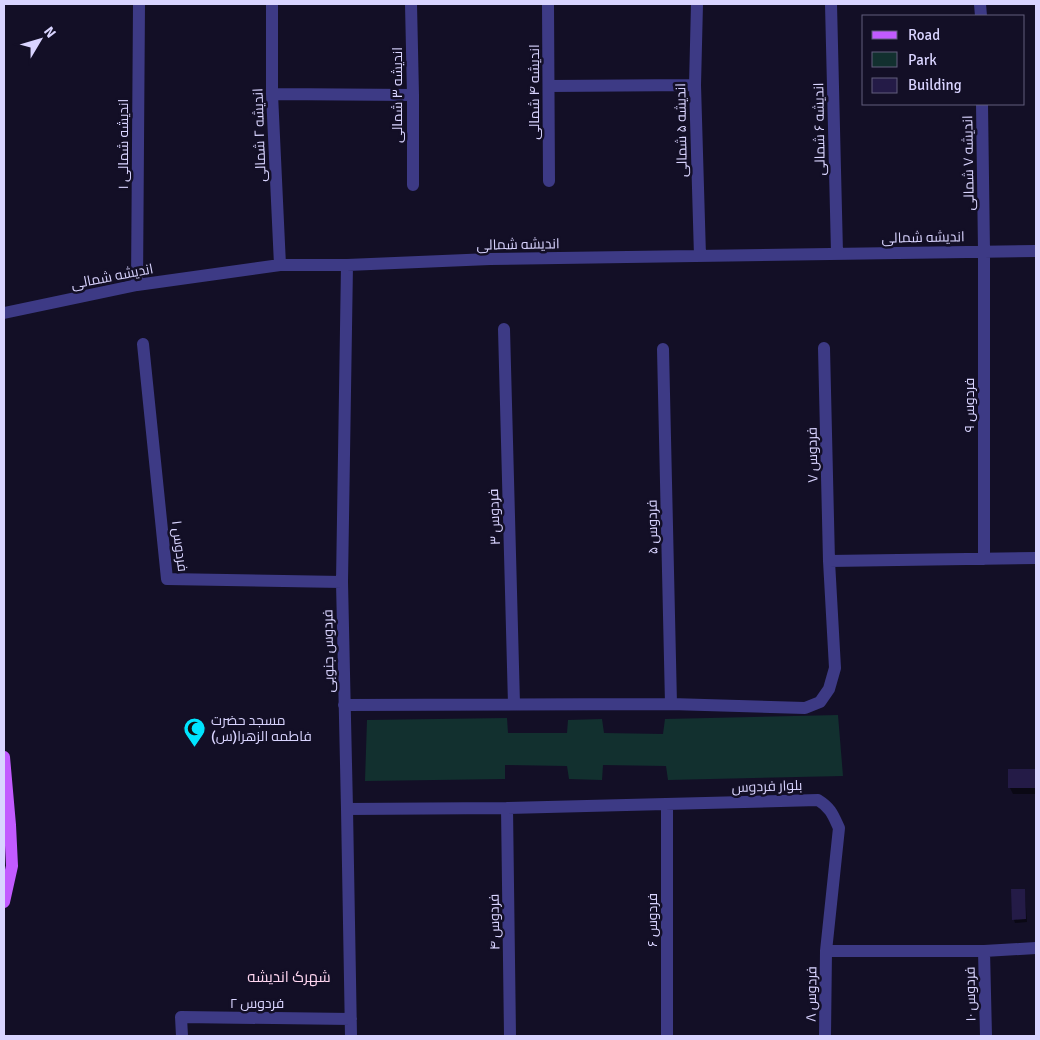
<svg xmlns="http://www.w3.org/2000/svg" width="1040" height="1040" font-family="Signika,Cairo,sans-serif">
	<rect width="100%" height="100%" fill="#130f26"/>
	<path fill="#12302f" d="M838 715 843 776 668 780 666 766 603 765 602 780 569 779 567 766 505 765V779L365 781 367 720 507 718 508 733H567L568 720 602 719 604 733 663 734 665 719Z"/>
	<path fill="#0007" d="M1009 770H1036V794H1013L1010 788Z
		M1024 890 1025 893 1027 922 1015 923 1014 920 1012 891Z"/>
	<path fill="#241b47" d="M1008 769H1036V788H1008Z
		M1011 889H1025L1026 919 1012 920Z"/>
	<g fill="none" stroke-linecap="round" stroke-linejoin="round">
		<path stroke="#3d3a85" stroke-width="12" d="M272 4V94L280 265
			M411 4 413 95V185
			M548 4 549 181
			M697 4 695 85 700 256
			M831 4 837 253
			M980 4 981 16
			M549 86 695 85
			M272 94 413 95
			M982 104 984 251V559
			M347 265 342 582 347 809 351 1036
			M137 285 139 4
			M4 313 137 285 280 265H347L490 259 1036 251
			M504 329 514 704
			M143 344 167 579 342 582
			M824 348 829 561
			M663 349 671 704
			M344 705 671 704 805 708 820 702 829 689 835 668 829 561 1036 558
			M667 804V1036
			M507 808 510 1036
			M347 809 507 808 818 800C831 808 833 815 839 828L826 951H984L1036 948
			M984 951 986 1036
			M182 1036 181 1017 351 1019
			M825 1036 826 951"/>
		<path stroke="#c25bff" stroke-width="12" d="M4 757 10 825 12 866 4 902"/>
	</g>
	<defs>
		<symbol id="mosque-pin" viewBox="-11 -11 22 30"><path d="M0 17L-7.5 6A9.5 9.5 0 1 1 7.5 6Z" fill="#00e5ff" stroke="#130f26"/><path d="M3.5-4.9A6 6 0 1 0 3.5 4.9A5 5 0 1 1 3.5-4.9Z" fill="#111"/></symbol>
	</defs>
	<g fill-rule="evenodd">
		<use href="#mosque-pin" x="182" y="716" width="25" height="34"/>
	</g>
	<g text-anchor="middle" stroke-width="5" stroke-linejoin="round" paint-order="stroke">
		<g font-size="14" fill="#d9d4ff" stroke="#130f26">
			<text transform="translate(534 92) rotate(-90)" y="5">اندیشه ۴ شمالی</text>
			<text transform="translate(397 95) rotate(-90)" y="5">اندیشه ۳ شمالی</text>
			<text transform="translate(819 129) rotate(-91)" y="5">اندیشه ۶ شمالی</text>
			<text transform="translate(681 130) rotate(-91)" y="5">اندیشه ۵ شمالی</text>
			<text transform="translate(259 135) rotate(-92)" y="5">اندیشه ۲ شمالی</text>
			<text transform="translate(123 144) rotate(-90)" y="5">اندیشه شمالی ۱</text>
			<text transform="translate(968 163) rotate(-91)" y="5">اندیشه ۷ شمالی</text>
			<text transform="translate(923 237) rotate(-1)" y="5">اندیشه شمالی</text>
			<text transform="translate(518 244) rotate(-1)" y="5">اندیشه شمالی</text>
			<text transform="translate(112 276) rotate(-11)" y="5">اندیشه شمالی</text>
			<text transform="translate(969 405) rotate(-90)" y="5">فردوس ۹</text>
			<text transform="translate(812 455) rotate(-91)" y="5">فردوس ۷</text>
			<text transform="translate(494 517) rotate(-92)" y="5">فردوس ۳</text>
			<text transform="translate(652 527) rotate(-91)" y="5">فردوس ۵</text>
			<text transform="translate(180 546) rotate(83)" y="5">فردوس ۱</text>
			<text transform="translate(328 651) rotate(-91)" y="5">فردوس جنوبی</text>
			<text transform="translate(767 786) rotate(-2)" y="5">بلوار فردوس</text>
			<text transform="translate(652 920) rotate(-90)" y="5">فردوس ۶</text>
			<text transform="translate(494 922) rotate(-91)" y="5">فردوس ۴</text>
			<text transform="translate(811 994) rotate(-89)" y="5">فردوس ۸</text>
			<text transform="translate(970 994) rotate(-91)" y="5">فردوس ۱۰</text>
			<text x="257" y="1008">فردوس ۲</text>
		</g>
		<g font-size="14" fill="#d9d4ff" stroke="#130f26" text-anchor="start">
			<text x="211" y="725">مسجد حضرت<tspan x="211" dy="16">فاطمه الزهرا(س)</tspan></text>
		</g>
		<g font-size="15" fill="#ffd6f0" stroke="#130f26">
			<text x="289" y="982">شهرک اندیشه</text>
		</g>
	</g>
	<rect width="1040" height="1040" fill="none" stroke="#d9d4ff" stroke-width="10"/>
	<rect x="862" y="15" width="162" height="90" fill="#130f26" stroke="#625e7d"/>
	<rect x="872" y="31" width="25" height="8" fill="#c25bff" stroke="#625e7d"/>
	<text x="908" y="40" font-size="15" fill="#d9d4ff">Road</text>
	<rect x="872" y="52" width="25" height="15" fill="#12302f" stroke="#625e7d"/>
	<text x="908" y="65" font-size="15" fill="#d9d4ff">Park</text>
	<rect x="872" y="78" width="25" height="15" fill="#241b47" stroke="#625e7d"/>
	<text x="908" y="90" font-size="15" fill="#d9d4ff">Building</text>
	<g transform="translate(40 40) rotate(52)" stroke="#130f26" stroke-width="4" paint-order="stroke">
	<path d="M0-4L9 19L0 12L-9 19Z" fill="#d9d4ff"/>
	<text y="-8" font-size="14" font-weight="bold" text-anchor="middle" fill="#d9d4ff">N</text>
	</g>
</svg>
